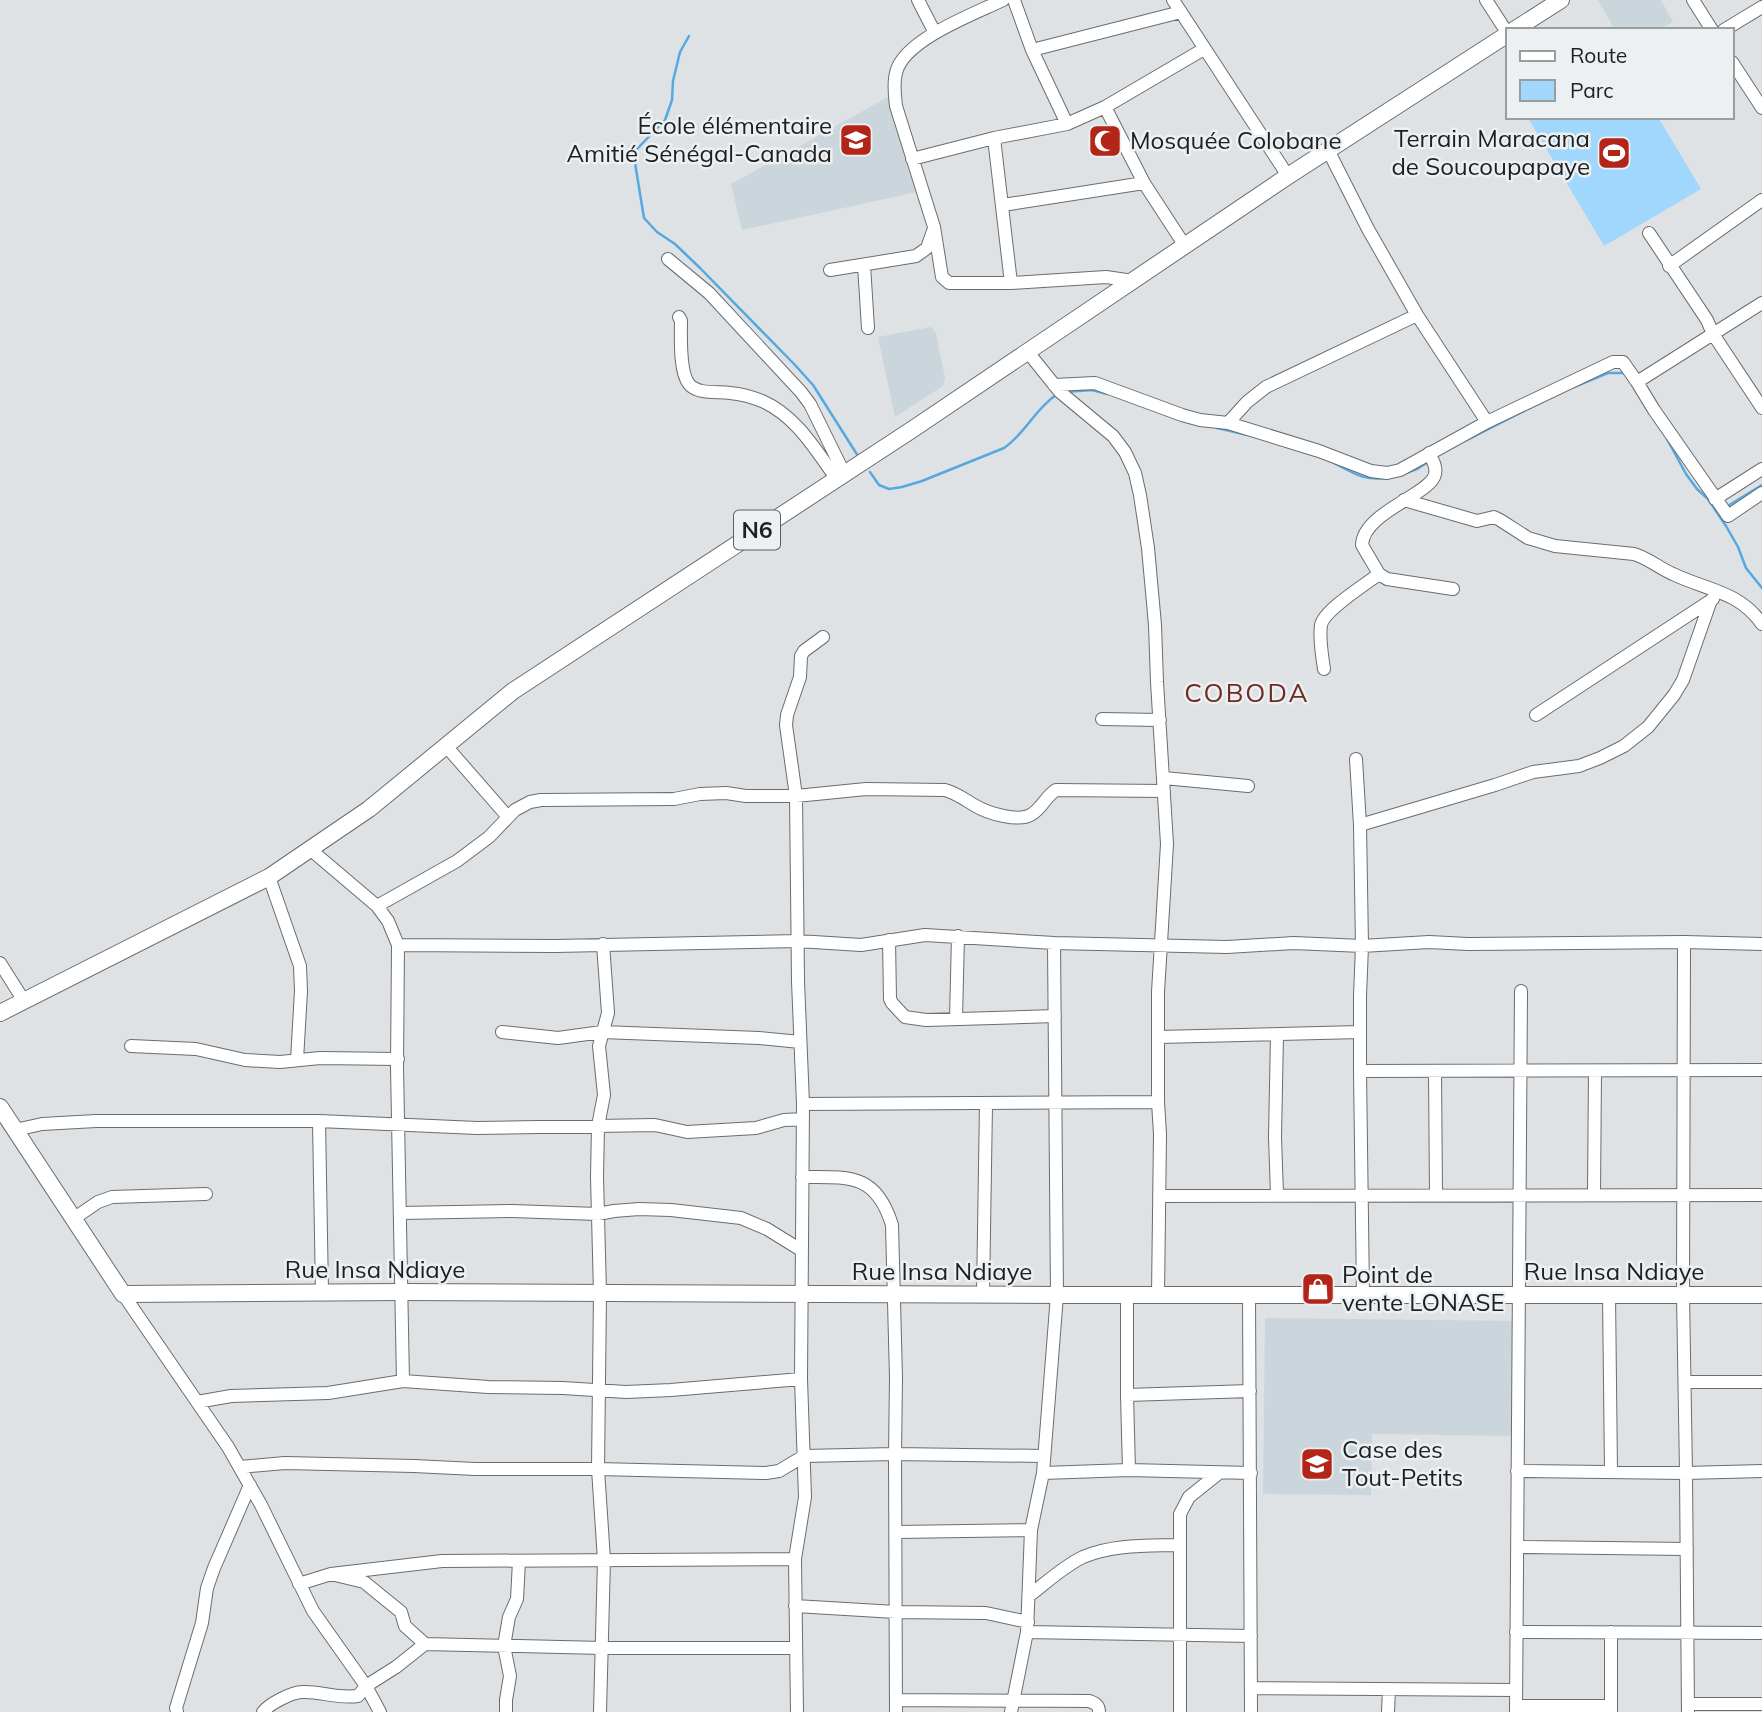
<svg xmlns="http://www.w3.org/2000/svg" width="1762" height="1712" font-family="Mulish,sans-serif">
	<rect width="100%" height="100%" fill="#dfe2e5"/>
	<path fill="#cbd5dc" d="M1598 0H1661L1673 22 1658 30H1615Z
		M890 96 917 192 742 230 731 184Z
		M931 327 936 333 945 378 943 386 895 417 878 337Z
		M1265 1318 1514 1321 1513 1436 1372 1434 1371 1495 1263 1494Z"/>
	<path fill="#a1d7fd" d="M1530 117H1658L1701 189 1604 246 1528 118Z"/>
	<g fill="none" stroke-linecap="round" stroke-linejoin="round">
		<path stroke="#55a9e0" stroke-width="2.5" d="M689 36 680 52 673 81 672 100 665 120 637 149 635 163 644 218 657 232 675 244 700 268 795 365 813 385 858 456
			M1574 387 1608 373H1624
			M1065 392 1092 390 1107 394
			M1217 428 1248 435
			M1667 439 1686 474 1697 489 1708 499 1726 526 1738 547 1746 568 1762 588
			M1467 440 1524 411
			M1334 463C1353 473 1364 481 1386 478
			M870 472 879 485 889 489 902 487 922 481 1004 448C1025 434 1035 409 1056 395
			M1406 473 1417 469 1428 462
			M1726 507 1762 485"/>
		<defs>
			<path id="minor" d="M918 0 935 33
				M1003 0C974 14 903 40 896 73 893 84 895 96 896 106L934 227 942 277 949 283H1011L1106 277 1133 281
				M1014 0 1032 50 1067 124
				M1173 0 1288 176
				M1486 0 1508 34
				M1693 0 1712 30
				M1724 30 1762 7
				M1032 50 1181 12
				M1732 62 1762 108
				M1105 107 1144 183 1185 246
				M994 138 1011 283
				M1328 150 1368 229 1417 315 1487 422
				M912 159 994 138 1067 124 1105 107 1204 49
				M1003 205 1144 183
				M1649 233 1707 320 1713 334 1762 408
				M668 259 709 293 801 392 810 404 844 473
				M864 265 868 328
				M1669 266 1762 200
				M830 270 916 256 927 248 933 231
				M679 317 681 321C681 336 679 372 689 384 698 395 718 391 730 393 741 394 752 397 762 401 796 416 815 449 836 478
				M1027 351 1060 392 1113 436 1125 452 1135 473 1140 495 1148 548 1155 625 1157 682 1167 844 1158 992V1102L1160 1134 1158 1295
				M1637 382 1762 303
				M1054 385 1095 383 1182 415 1200 420 1228 423 1319 451 1371 471 1387 473 1400 470 1487 422 1613 362H1623L1637 382 1654 410 1728 516 1762 493
				M1228 423 1247 402 1266 387 1417 315
				M1429 453C1432 459 1437 467 1435 474 1432 494 1363 512 1362 545L1379 574 1387 579 1453 589
				M1715 499 1762 469
				M1404 500 1477 521 1494 517 1500 520 1528 538 1555 546 1634 554C1648 558 1659 568 1673 574 1706 590 1739 591 1762 624
				M1324 669C1322 655 1319 639 1321 625 1324 610 1366 584 1379 574
				M1536 715 1713 599
				M1102 719 1160 720
				M446 746 508 817
				M1356 759 1360 825
				M1164 778 1248 786
				M269 877 300 966 301 991 297 1060
				M377 906 457 861 489 837 515 810 530 802 541 800 674 799 700 794 726 793 746 796H796L866 789 945 790C956 793 964 799 974 805 987 813 1019 823 1032 814 1042 808 1046 796 1056 790L1164 791
				M889 940 890 999 892 1003 905 1017 926 1020 1055 1016
				M1684 942 1683 1295 1686 1473 1688 1712
				M398 945 555 946 798 941 861 945 925 935 1054 943 1227 947 1294 943 1362 946 1429 942 1468 944 1684 942 1762 944
				M0 963 24 1001
				M956 1019 958 936
				M502 1032 558 1038 602 1032 759 1038 800 1042
				M1159 1037 1360 1032
				M131 1046 196 1049 245 1060 280 1062 320 1058 398 1059
				M1360 1071 1762 1070
				M1435 1071 1436 1195
				M803 1104 1158 1102
				M319 1121 322 1292
				M15 1130 42 1124 96 1121H319L477 1128 655 1125 687 1132 756 1128 784 1120 803 1119
				M802 1177C849 1177 876 1173 892 1225L896 1378 895 1454 896 1712
				M1594 1194 1595 1072
				M1277 1195 1275 1137 1277 1035
				M1159 1196 1762 1195
				M400 1213 512 1211 598 1214 614 1211 639 1209 671 1210 741 1218 767 1229 801 1250
				M73 1219 98 1202 112 1197 206 1194
				M123 1294 228 1447 261 1505 313 1611 366 1686 380 1712
				M1249 1294 1251 1712
				M1363 1294 1360 1071V996L1362 946 1360 825 1495 785 1533 772 1579 766 1600 758 1624 746 1648 727 1674 695 1683 680 1711 600
				M1609 1294 1611 1472
				M983 1295 986 1104
				M1127 1295V1395L1129 1470
				M403 1381 488 1387 563 1388 626 1392 671 1390 801 1379
				M1685 1382H1762
				M1127 1395 1250 1391
				M197 1402 231 1396 328 1393 403 1381 397 1067 398 945 388 921 377 906 311 850
				M240 1467 285 1463 414 1466 475 1469H598L766 1473 779 1471 804 1456 895 1454 1044 1456
				M1517 1471 1686 1473 1762 1471
				M1043 1473 1129 1470 1251 1473
				M896 1532 1031 1530
				M1517 1547 1687 1549
				M331 1574 442 1561 795 1559
				M299 1584 331 1574 364 1582 401 1612 405 1626 425 1644
				M1030 1595C1047 1582 1064 1566 1083 1557 1114 1544 1148 1546 1180 1545
				M795 1606 896 1612 986 1613 1028 1622
				M1027 1632 1251 1636
				M1516 1632 1762 1633
				M1611 1632V1712
				M1251 1688 1516 1690
				M896 1700 1089 1701C1095 1703 1099 1705 1099 1712
				M1688 1704H1762
				M1516 1706H1611
				M177 1712 176 1708 202 1623 207 1588 214 1568 250 1485
				M263 1712C269 1704 292 1692 302 1692 321 1691 336 1699 358 1696L366 1686 396 1667 425 1644 603 1648H795
				M506 1712V1700L510 1676 504 1646 509 1617 517 1599 519 1561
				M600 1712 604 1560 598 1469 600 1293 597 1177 598 1126 604 1095 599 1046 608 1013 603 944
				M797 1712 795 1559 805 1497 801 1379 803 1104 798 981 796 796 786 725 787 715 800 677 801 656 804 651 823 637
				M1011 1712 1027 1632 1031 1530 1043 1473 1057 1295 1054 943
				M1180 1712V1514L1189 1497 1219 1473
				M1388 1712 1389 1689
				M1516 1712 1521 991"/>
			<path id="major" d="M1514 30 1561 0
				M0 1013 269 877 369 809 513 691 913 429 1288 176 1508 34
				M0 1107 123 1294 401 1292 1057 1295H1762"/>
		</defs>
		<use href="#minor" stroke="#6a6d6f" stroke-width="14"/>
		<use href="#major" stroke="#6a6d6f" stroke-width="18"/>
		<use href="#minor" stroke="#fff" stroke-width="12"/>
		<use href="#major" stroke="#fff" stroke-width="16"/>
	</g>
	<defs>
		<symbol id="school-square" viewBox="-11 -11 22 22"><rect x="-9" y="-9" width="18" height="18" rx="4" fill="#b32519" stroke="#ecf0f2"/><path d="M0-5L7-2L0 1L-7-2ZM-4 1L0 2.5L4 1V4Q0 6-4 4Z" fill="#fff"/></symbol>
		<symbol id="mosque-square" viewBox="-11 -11 22 22"><rect x="-9" y="-9" width="18" height="18" rx="4" fill="#b32519" stroke="#ecf0f2"/><path d="M3.5-4.9A6 6 0 1 0 3.5 4.9A5 5 0 1 1 3.5-4.9Z" fill="#fff"/></symbol>
		<symbol id="stadium-square" viewBox="-11 -11 22 22"><rect x="-9" y="-9" width="18" height="18" rx="4" fill="#b32519" stroke="#ecf0f2"/><path d="M0-5a6.5 5 0 1 0 0 10a6.5 5 0 1 0 0-10ZM-3.5-1.8h7v3.6h-7Z" fill="#fff"/></symbol>
		<symbol id="shop-square" viewBox="-11 -11 22 22"><rect x="-9" y="-9" width="18" height="18" rx="4" fill="#b32519" stroke="#ecf0f2"/><path d="M-5-2.5h2.3a2.7 3.5 0 0 1 5.4 0H5L5.5 6h-11ZM-1.5-2.5h3a1.5 2.3 0 0 0-3 0Z" fill="#fff"/></symbol>
	</defs>
	<g fill-rule="evenodd">
		<use href="#school-square" x="837" y="121" width="38" height="38"/>
		<use href="#mosque-square" x="1086" y="122" width="38" height="38"/>
		<use href="#stadium-square" x="1595" y="134" width="38" height="38"/>
		<use href="#shop-square" x="1299" y="1270" width="38" height="38"/>
		<use href="#school-square" x="1298" y="1445" width="38" height="38"/>
	</g>
	<g text-anchor="middle" stroke-width="5" stroke-linejoin="round" paint-order="stroke">
		<rect fill="#ecf0f2" stroke="#5c5e5f" stroke-width="2" x="734" y="510.5" width="46" height="39" rx="5"/>
		<g font-size="23" font-weight="bold" fill="#1e2020">
			<text x="757" y="538">N6</text>
		</g>
		<g font-size="24" fill="#1e2020" stroke="#ecf0f2" text-anchor="start">
			<text x="832" y="134" text-anchor="end">École élémentaire<tspan x="832" dy="28">Amitié Sénégal-Canada</tspan></text>
			<text x="1590" y="147" text-anchor="end">Terrain Maracana<tspan x="1590" dy="28">de Soucoupapaye</tspan></text>
			<text x="1130" y="149">Mosquée Colobane</text>
			<text x="1342" y="1283">Point de<tspan x="1342" dy="28">vente LONASE</tspan></text>
			<text x="1342" y="1458">Case des<tspan x="1342" dy="28">Tout-Petits</tspan></text>
		</g>
		<g font-size="24" fill="#1e2020" stroke="#ecf0f2">
			<text x="375" y="1278">Rue Insa Ndiaye</text>
			<text x="942" y="1280">Rue Insa Ndiaye</text>
			<text x="1614" y="1280">Rue Insa Ndiaye</text>
		</g>
		<g font-size="26" letter-spacing="2" fill="#702b22" stroke="#ecf0f2">
			<text x="1247" y="702">COBODA</text>
		</g>
	</g>
	<rect x="1506" y="28" width="228" height="91" fill="#ecf0f2" stroke="#9a9d9e" stroke-width="2"/>
	<rect x="1520" y="51" width="35" height="10" fill="#ffffff" stroke="#9a9d9e" stroke-width="2"/>
	<text x="1570" y="63" font-size="21" fill="#1e2020">Route</text>
	<rect x="1520" y="80" width="35" height="21" fill="#a1d7fd" stroke="#9a9d9e" stroke-width="2"/>
	<text x="1570" y="98" font-size="21" fill="#1e2020">Parc</text>
</svg>
